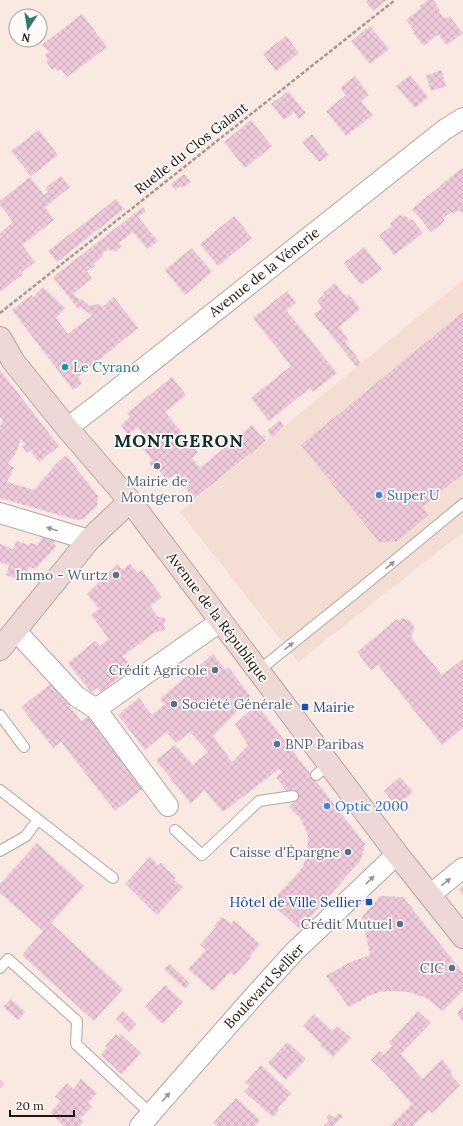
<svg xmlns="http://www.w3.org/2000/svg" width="463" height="1126" font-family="Lora,serif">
	<defs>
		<pattern id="building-cross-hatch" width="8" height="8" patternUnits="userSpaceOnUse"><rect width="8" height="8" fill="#eec9da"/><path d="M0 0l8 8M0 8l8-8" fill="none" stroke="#ccacba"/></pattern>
	</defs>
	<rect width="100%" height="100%" fill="#f9e9e2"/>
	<path fill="#f4ddd2" d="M463 280V532L298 662 180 512Z"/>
	<path fill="url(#building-cross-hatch)" d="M368 0H387L373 11 366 2Z
		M428 0H433L439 8V12L444 18H448L450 17 463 33 447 45 438 34 424 46 413 33 415 32 406 20 420 9V6Z
		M82 14 107 47 67 77 61 69 58 71 55 68 52 70 46 61 48 59 45 55 49 52 42 45Z
		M370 26 389 49 370 64 351 41Z
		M286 36 299 53 276 71 263 54Z
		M441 70 446 86 431 91 426 76Z
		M410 75 428 97 415 108 396 86Z
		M355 76 369 95 361 101 373 115 346 136 326 111 346 95 340 88Z
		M288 91 306 113 299 119 294 112 284 120 271 104Z
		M251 120 272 146 245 168 224 142Z
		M39 130 58 155 31 176 11 151Z
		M312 134 329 155 319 162 302 142Z
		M463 167V201L462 202 463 204V213H462L459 210 454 214 452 212 443 218 445 221 431 232 412 209Z
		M184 174 191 182 183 188 181 186 175 190 171 184Z
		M61 176 70 187 45 207 54 220 22 245 35 262 21 273 23 274 0 292V233L13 222 0 205V201L30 177 44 195 48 192 45 188Z
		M116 199 124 209 57 262 48 251Z
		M143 207 146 211 138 217 158 241 147 249 133 232 119 243 122 246 115 252 113 249 110 251 108 249 102 254 103 256 93 264 95 266 87 271 92 278 73 294 77 297 80 300 82 299 89 306 99 304 102 307 114 297 138 328 78 377 82 383 73 390 12 310 31 295 33 297 43 287 65 308 56 318 68 334 92 315 80 307 78 309 53 277Z
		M400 215 402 217 405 215 410 221 412 219 423 233 394 255 379 235 392 226 390 223Z
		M234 216 252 238 218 266 200 244Z
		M364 247 382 269 361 285 344 263Z
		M192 248 212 272 185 295 165 270Z
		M335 283 346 297 349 294 360 309 339 327 348 340 345 342 361 363 357 367 314 314 322 308 317 300 324 294 323 293Z
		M287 291 296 303 286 310 337 373 313 392 310 388 269 421 251 398 291 366 253 318Z
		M463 312V474L422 507 429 515 397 541 379 542 301 445Z
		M0 370 59 446 39 462 30 450 27 453 22 446 25 444 21 439 16 453 8 464 14 468 7 482 34 490 56 464 66 455 98 496 97 506 83 519 77 520 0 498V426L3 421 0 417Z
		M172 377 186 395 165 412 197 451 196 455 192 458 200 468 252 425 262 437 264 435 266 437 264 439 266 441 194 499 175 474 167 480 159 470 156 472 149 463 152 460 144 450 151 445 138 427 128 435 121 425 130 417 127 413Z
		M280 420 284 426 272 437 267 431Z
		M44 534 52 537 56 547 35 569 30 567 27 571 32 573 25 582 6 575 9 565 0 562V544L13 549 17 541 29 545 30 543 38 545Z
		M117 564 122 570 130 564 138 573 142 570 162 597 150 606 157 616 166 619 164 624 165 630 155 632 123 656 132 667 101 692 97 688 91 692 68 663 95 641 100 646 109 639 91 615 99 609 87 594Z
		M402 618 409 620 414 626 413 633 411 635 412 638V639L442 675 463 659V728L442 745 378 665 371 670 357 652 397 619 399 621Z
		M213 654 226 670 229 668 251 697 213 736 232 762 248 745 235 724 257 705 365 844 361 860 300 929 270 903 298 873 303 866 305 860 308 844V836L303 823 299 817 289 807 299 797 293 788 288 793 276 777 282 772 279 769 223 812 204 790 191 804 156 760 175 745 193 765 208 752 190 732 176 743 166 732 145 750 118 715 139 698 152 715 165 704 160 699Z
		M52 683 81 721 89 716 144 788 115 811 61 742 53 748 21 707Z
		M400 777 413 792 396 806 384 791Z
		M37 843 84 886 51 923 123 989 94 1021 22 955 43 931 0 893V884Z
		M150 857 158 865 161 863 176 878 174 880 183 887 157 915 125 884Z
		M463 886V895L459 889Z
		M380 896 403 897 463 973V990L443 1011 432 1002 424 997 409 992 395 991 379 992 368 996 349 1007 326 976 348 963 370 955 362 917Z
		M222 917 231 924 234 920 260 944 250 956 251 957 234 976 230 972 213 991 188 969 206 950 200 945 216 927 214 926Z
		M169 964 190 983 185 989 164 969Z
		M165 985 183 1002 163 1024 145 1007Z
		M11 999 25 1012 18 1020 3 1007Z
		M463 1006V1022L457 1013Z
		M123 1011 136 1024 129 1032 116 1019Z
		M418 1011 431 1023 401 1054 422 1079 442 1059 452 1072 450 1074 460 1085 432 1113 429 1110 413 1126H390L412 1104 384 1072 371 1060 379 1051 383 1055 392 1046 389 1043Z
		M314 1014 332 1031 337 1026 351 1038 333 1057 320 1045 321 1044 303 1026Z
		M116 1034 118 1036 121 1034 141 1053 122 1074 101 1055 107 1048 105 1046Z
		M287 1042 306 1059 286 1080 268 1063Z
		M261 1065 291 1093 278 1108V1111L273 1117 244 1092 250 1086 245 1083Z
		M81 1079 97 1093 88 1103 92 1107 80 1119 83 1122 79 1126H64L50 1113 61 1101 55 1097 67 1083 73 1089Z
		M0 1080 4 1084 0 1088Z
		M236 1098 260 1120 255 1126H217L213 1123Z
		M339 1113 343 1116 333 1126H323L329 1120 326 1117 329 1114 334 1118Z"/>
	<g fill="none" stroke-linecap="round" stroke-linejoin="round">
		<defs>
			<path id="lane" d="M258 671 360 589 463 504
				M0 715 24 747
				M316 775 330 764
				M0 790 113 878
				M175 830 202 855 259 801 293 796
				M0 851 26 836 38 819
				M0 968 8 959 77 1021 76 1044 151 1114"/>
			<path id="street" d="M67 428 96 406 444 130 463 118
				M0 513 89 540
				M15 630 76 696 96 709 168 806
				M96 709 221 621
				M430 895 463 868
				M140 1126 254 996 294 952 397 854"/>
			<path id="secondary" d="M0 338 13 361 67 428 130 501 397 854 463 937
				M0 649 89 540 130 501"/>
		</defs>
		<use href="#lane" stroke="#b4a59f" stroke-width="12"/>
		<use href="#street" stroke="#b4a59f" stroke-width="22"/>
		<use href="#secondary" stroke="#b4a59f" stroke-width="24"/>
		<path stroke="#a39892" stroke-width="2.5" stroke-dasharray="4 2" stroke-linecap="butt" d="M0 313 395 0"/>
		<use href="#lane" stroke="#fff" stroke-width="10"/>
		<use href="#street" stroke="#fff" stroke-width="20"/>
		<use href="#secondary" stroke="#eed7d7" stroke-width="22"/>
	</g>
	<defs><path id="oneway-solid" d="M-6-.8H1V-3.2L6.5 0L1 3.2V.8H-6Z"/></defs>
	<g fill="#989695">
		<use href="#oneway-solid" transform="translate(52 529) rotate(-163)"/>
		<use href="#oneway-solid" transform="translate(390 565) rotate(-40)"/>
		<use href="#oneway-solid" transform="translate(289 646) rotate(-39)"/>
		<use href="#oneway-solid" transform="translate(370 880) rotate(-44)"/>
		<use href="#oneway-solid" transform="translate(446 882) rotate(-38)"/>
		<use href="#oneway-solid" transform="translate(166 1097) rotate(-49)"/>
	</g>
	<circle fill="#0f9aa8" stroke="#fdfaf8" stroke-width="1.5" cx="65" cy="367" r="4"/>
	<g fill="#5c6f8a" stroke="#fdfaf8" stroke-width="1.5">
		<circle cx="157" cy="466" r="4"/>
		<circle cx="116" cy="575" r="4"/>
		<circle cx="215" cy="670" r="4"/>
		<circle cx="174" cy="704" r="4"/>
		<circle cx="277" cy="744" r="4"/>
		<circle cx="348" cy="852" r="4"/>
		<circle cx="400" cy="924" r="4"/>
		<circle cx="452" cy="968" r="4"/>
	</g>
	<g fill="#3f7fe0" stroke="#fdfaf8" stroke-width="1.5">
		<circle cx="379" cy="495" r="4"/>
		<circle cx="327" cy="806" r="4"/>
	</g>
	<g fill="#1a4fb4" stroke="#fdfaf8" stroke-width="1.5">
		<rect x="301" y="703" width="8" height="8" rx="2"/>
		<rect x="365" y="898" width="8" height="8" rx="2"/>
	</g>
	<g text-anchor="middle" stroke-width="3.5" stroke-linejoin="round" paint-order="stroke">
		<g font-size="14" fill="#1b1613" stroke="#fdfaf8">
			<text transform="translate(191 148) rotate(-38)" y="5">Ruelle du Clos Galant</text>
			<text transform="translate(264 272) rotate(-38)" y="5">Avenue de la Vénerie</text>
			<text transform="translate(218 617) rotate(53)" y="5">Avenue de la République</text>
			<text transform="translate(264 986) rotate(-47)" y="5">Boulevard Sellier</text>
		</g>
		<g font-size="14" fill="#0d838f" stroke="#fdfaf8" text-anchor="start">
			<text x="73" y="372">Le Cyrano</text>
		</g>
		<g font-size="14" fill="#4e5e75" stroke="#fdfaf8" text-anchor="end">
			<text x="157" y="486" text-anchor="middle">Mairie de<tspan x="157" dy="16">Montgeron</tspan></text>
			<text x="108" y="580">Immo - Wurtz</text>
			<text x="207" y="675">Crédit Agricole</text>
			<text x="182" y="709" text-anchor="start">Société Générale</text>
			<text x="285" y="749" text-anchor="start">BNP Paribas</text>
			<text x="340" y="857">Caisse d'Épargne</text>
			<text x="392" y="929">Crédit Mutuel</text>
			<text x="444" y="973">CIC</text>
		</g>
		<g font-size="14" fill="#366cbe" stroke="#fdfaf8" text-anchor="start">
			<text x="387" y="500">Super U</text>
			<text x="335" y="811">Optic 2000</text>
		</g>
		<g font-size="14" fill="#164399" stroke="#fdfaf8" text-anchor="start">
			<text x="313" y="712">Mairie</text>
			<text x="361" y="907" text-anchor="end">Hôtel de Ville Sellier</text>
		</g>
		<g font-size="18" font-weight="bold" letter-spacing="1" fill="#0e302b" stroke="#fdfaf8">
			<text x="179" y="447">MONTGERON</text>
		</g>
	</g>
	<g transform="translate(28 28) rotate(192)"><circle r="19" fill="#fdfaf8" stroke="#a39f9c"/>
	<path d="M0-3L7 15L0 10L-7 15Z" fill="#337970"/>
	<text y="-6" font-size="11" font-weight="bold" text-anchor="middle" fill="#1b1613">N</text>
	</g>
	<path d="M10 1110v6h64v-6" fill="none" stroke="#1b1613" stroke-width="2"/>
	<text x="16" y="1110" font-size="12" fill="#1b1613" stroke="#fdfaf8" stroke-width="3" paint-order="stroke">20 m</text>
</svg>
